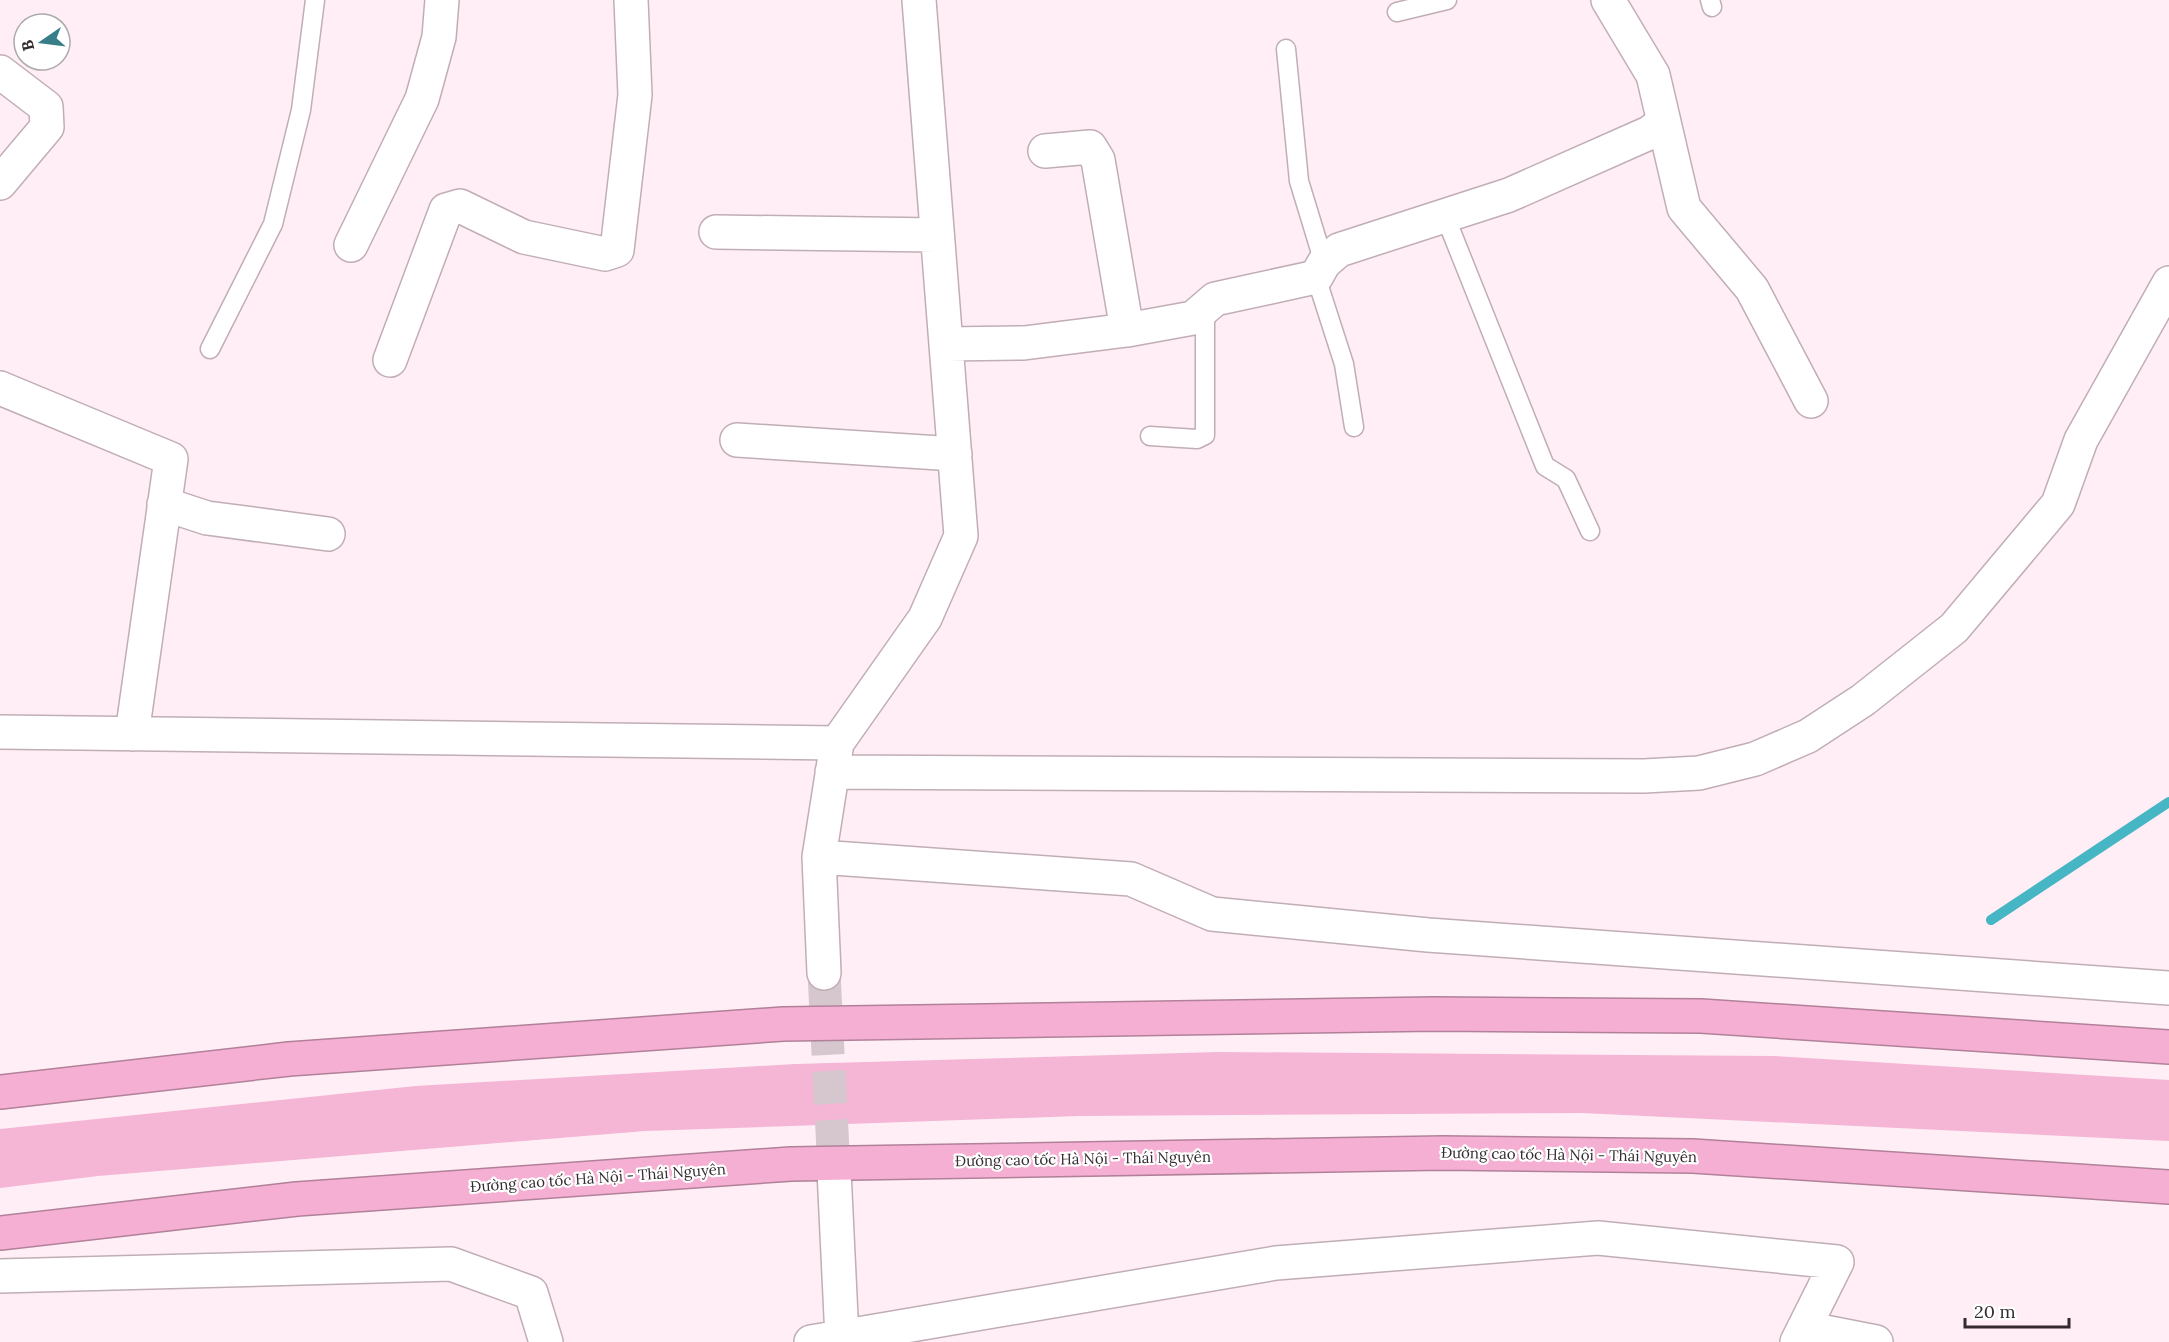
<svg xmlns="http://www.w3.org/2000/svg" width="2169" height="1342" font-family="Lora,serif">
	<rect width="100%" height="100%" fill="#ffeef6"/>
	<path fill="#f5b5d4" d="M1218 1052 1774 1056 2169 1080V1141L1582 1113 1078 1116 645 1131 98 1176 0 1188V1129L416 1086 795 1064Z"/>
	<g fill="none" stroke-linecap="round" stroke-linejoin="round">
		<path stroke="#46b6c5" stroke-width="10" d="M1991 920 2169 802"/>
		<path stroke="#d6c7ce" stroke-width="33" stroke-dasharray="33 16" stroke-linecap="butt" d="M824 973 834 1171"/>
		<defs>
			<path id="service" d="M1710 0 1712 7
				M1397 12 1447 0
				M1286 49 1299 181 1324 263
				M1445 216 1545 466 1566 479 1590 531
				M1316 277 1344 364 1354 427
				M210 349 273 224 301 110 315 0
				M1150 436 1197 439 1205 435V307"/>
			<path id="minor" d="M1608 0 1653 75 1684 208 1752 289 1811 401
				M0 72 46 107 47 127 0 183
				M1045 151 1090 147 1098 160 1127 330
				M716 232 937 235
				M351 245 422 99 439 37 442 0
				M946 344 1024 343 1127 330 1193 318 1215 299 1316 277 1324 263 1339 250 1509 195 1649 133 1664 122
				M390 360 446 210 460 206 524 237 605 254 617 250 635 95 631 0
				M0 388 171 459 132 734
				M737 440 955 454
				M164 504 207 518 328 534
				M0 732 837 743
				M832 772 1644 776 1699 773 1755 759 1808 736 1863 700 1954 628 2058 504 2081 440 2169 283
				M819 857 1131 879 1212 914 1428 935 2169 988
				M824 973 819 857 837 743 925 618 961 536 919 0
				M834 1171 842 1338
				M0 1276 451 1264 531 1293 546 1342
				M1804 1328 1876 1342
				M811 1342 1276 1263 1598 1238 1837 1262 1797 1342"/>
			<path id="motorway" d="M0 1092 289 1059 783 1024 1434 1014 1701 1016 2169 1047
				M0 1233 297 1199 791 1164 1442 1153 1693 1156 2169 1187"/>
		</defs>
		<use href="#service" stroke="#c1adb6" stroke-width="21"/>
		<use href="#minor" stroke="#c1adb6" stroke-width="36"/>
		<use href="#motorway" stroke="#b18199" stroke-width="36"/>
		<use href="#service" stroke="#fff" stroke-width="18"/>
		<use href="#minor" stroke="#fff" stroke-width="33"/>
		<use href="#motorway" stroke="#f5afd2" stroke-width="33"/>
	</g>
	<g text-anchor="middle" stroke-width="4.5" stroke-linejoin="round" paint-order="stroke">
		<g font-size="15" fill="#332b2f" stroke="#fff">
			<text transform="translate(1569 1155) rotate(1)" y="5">Đường cao tốc Hà Nội - Thái Nguyên</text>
			<text transform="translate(1083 1159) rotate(-1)" y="5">Đường cao tốc Hà Nội - Thái Nguyên</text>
			<text transform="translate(598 1178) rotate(-4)" y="5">Đường cao tốc Hà Nội - Thái Nguyên</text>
		</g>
	</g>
	<g transform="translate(42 42) rotate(256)"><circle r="28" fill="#ffffff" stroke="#adaaac" stroke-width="1.5"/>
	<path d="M0-4.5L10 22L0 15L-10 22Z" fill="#377e88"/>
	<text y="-9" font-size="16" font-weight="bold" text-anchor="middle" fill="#332b2f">B</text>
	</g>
	<path d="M1965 1318v9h104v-9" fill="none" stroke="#332b2f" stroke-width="3"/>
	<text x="1974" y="1318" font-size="18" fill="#332b2f" stroke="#ffffff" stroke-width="4.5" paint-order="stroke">20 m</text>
</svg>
